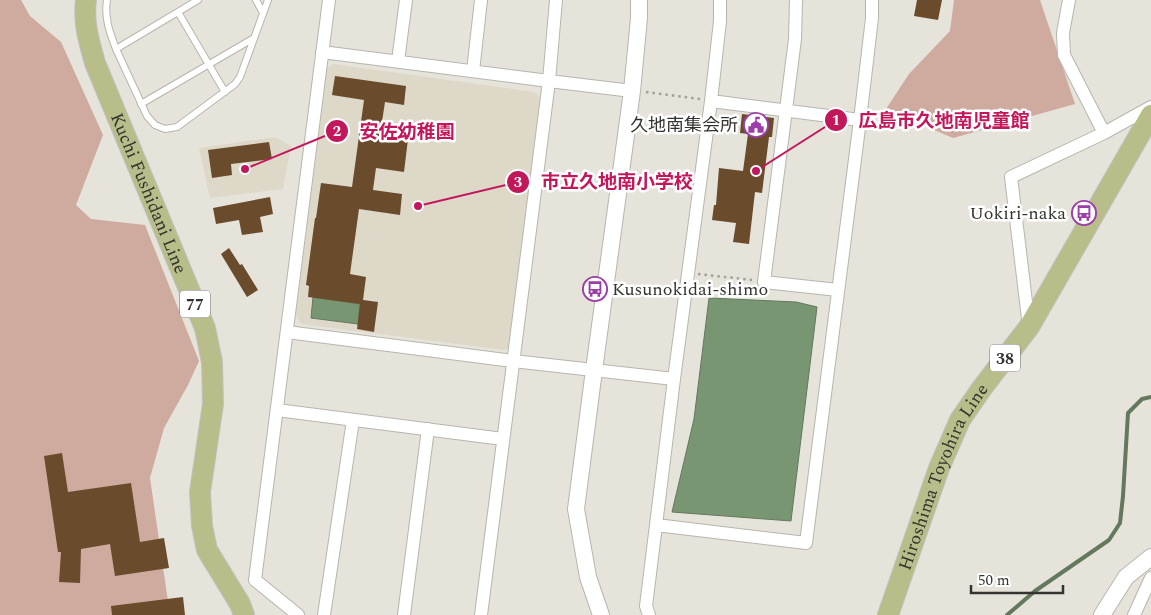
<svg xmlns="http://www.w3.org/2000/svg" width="1151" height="615" font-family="Spectral,'Noto Sans JP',serif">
	<rect width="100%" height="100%" fill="#e6e3db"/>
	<path fill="#ded8c9" d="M333 64 535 92 540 98 509 347 504 350 301 324 296 315 327 69Z
		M275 137 291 146 283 189 210 198 199 148Z"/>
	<path fill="#ceaa9f" d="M0 0H21L30 16 61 42 103 135 76 205 91 219 145 225 199 361 188 385 164 428 150 478 170 615H0Z
		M954 0H1040L1075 104 953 138 886 109 909 74 950 31Z"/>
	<path fill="#799672" stroke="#64785e" d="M313 297 360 304 358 324 311 318Z
		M709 298 796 302 817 307 791 521 672 512 694 419Z"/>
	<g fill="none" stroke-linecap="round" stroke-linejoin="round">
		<path stroke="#64785e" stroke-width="4" d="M1007 615 1035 591 1109 540 1120 523 1123 496 1128 413 1142 399 1151 397"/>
	</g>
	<path fill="#6a4b2c" d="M917 0H942L938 20 914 16Z
		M335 76 406 86 404 105 385 102 380 135 408 139 404 172 376 168 373 190 402 194 400 215 359 209 350 274 366 277 363 300 378 302 374 332 357 329 360 304 308 297 309 286 306 285 315 218H316L321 183 352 187 364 100 332 95Z
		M742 114 774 118 772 137H769L762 193 755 192 749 244 733 242 736 223 712 220 714 205H716L719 168 743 171 748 134 740 133Z
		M269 142 272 159 231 164 232 175 212 178 208 150Z
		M270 197 273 214 260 217 263 232 242 235 239 220 216 224 213 208Z
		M229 248 240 265 242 264 258 290 247 297 221 254Z
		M62 453 68 492 131 483 140 542 164 538 169 568 115 576 110 544 81 549 80 583 59 582 61 552H58L44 456Z
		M183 597 185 615H112L111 606Z"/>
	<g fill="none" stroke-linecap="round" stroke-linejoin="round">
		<defs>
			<path id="service" d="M107 0C104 18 110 33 116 49
				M198 0 116 49 147 116 155 125 165 129 177 127 235 84 240 77 268 0
				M256 0 263 13
				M178 12 225 92
				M141 104 254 38"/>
			<path id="minor" d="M796 0 795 39 764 282 838 290
				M1069 0 1063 33 1064 55 1104 133
				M322 52 549 81 632 91
				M398 61 406 0
				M473 71 481 0
				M711 101 860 120
				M1029 327 1011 177 1104 133 1151 107
				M287 332 513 361 674 379
				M277 410 503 439
				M656 525 806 543 860 120 872 18V0
				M298 615 255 580 329 0
				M324 615 353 420
				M404 615 428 429
				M481 615 549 81 556 0
				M649 615 646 606 674 379 711 101 720 21V0
				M1134 615 1151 578"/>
			<path id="tertiary" d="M601 615 588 577 576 509 594 370 632 91 639 18V0
				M1102 615 1126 577 1151 557"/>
			<g id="primary">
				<path id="s1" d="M86 0C83 22 89 42 95 63L205 328 212 362 213 404 200 492 202 526 207 550 240 604 244 615"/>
				<path id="s2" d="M888 615 939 468 960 420 982 388 1029 327 1151 115"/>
			</g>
		</defs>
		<use href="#service" stroke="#b8b5ad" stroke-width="8"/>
		<use href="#minor" stroke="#b8b5ad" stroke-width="14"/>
		<use href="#tertiary" stroke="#b8b5ad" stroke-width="18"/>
		<use href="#primary" stroke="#c2c2c1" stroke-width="22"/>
		<path stroke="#a2a099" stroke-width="2.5" stroke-dasharray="2.5 4" stroke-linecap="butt" d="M646 92 700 99
			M698 274 752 280"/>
		<use href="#service" stroke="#fff" stroke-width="6"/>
		<use href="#minor" stroke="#fff" stroke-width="12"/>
		<use href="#tertiary" stroke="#fff" stroke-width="16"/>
		<use href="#primary" stroke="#b8bd89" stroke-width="20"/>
	</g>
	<defs>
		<symbol id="civic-ring" viewBox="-11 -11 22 22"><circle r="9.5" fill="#fff" stroke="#9c3ea7" stroke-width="1.5"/><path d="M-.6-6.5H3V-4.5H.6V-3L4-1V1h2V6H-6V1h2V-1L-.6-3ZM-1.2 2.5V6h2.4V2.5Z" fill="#9c3ea7"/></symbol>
		<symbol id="bus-ring" viewBox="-11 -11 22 22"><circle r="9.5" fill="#fff" stroke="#9c3ea7" stroke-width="1.5"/><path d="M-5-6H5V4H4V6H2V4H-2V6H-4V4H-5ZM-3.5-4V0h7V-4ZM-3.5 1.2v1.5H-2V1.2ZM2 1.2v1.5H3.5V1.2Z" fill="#9c3ea7"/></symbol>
	</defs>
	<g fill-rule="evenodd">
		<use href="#civic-ring" x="742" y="111" width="28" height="28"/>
		<use href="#bus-ring" x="1070" y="199" width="28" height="28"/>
		<use href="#bus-ring" x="581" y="275" width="28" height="28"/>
	</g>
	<g text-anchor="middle" stroke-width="5" stroke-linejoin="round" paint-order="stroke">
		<g fill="#fff" stroke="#71706d" stroke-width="1">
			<rect x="180" y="290.5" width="30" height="27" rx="4"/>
			<rect x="990" y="344.5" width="30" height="27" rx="4"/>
		</g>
		<g font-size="16" font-weight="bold" fill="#34332f">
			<text x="195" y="310">77</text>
			<text x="1005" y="364">38</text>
		</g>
		<g font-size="18" fill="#34332f" stroke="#fff" text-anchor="end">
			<text x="738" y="131">久地南集会所</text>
			<text x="1066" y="219">Uokiri-naka</text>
			<text x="612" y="295" text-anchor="start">Kusunokidai-shimo</text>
		</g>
		<g font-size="18" fill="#34332f" stroke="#fff">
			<text dy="6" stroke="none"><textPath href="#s1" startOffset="205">Kuchi Fushidani Line</textPath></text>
			<text dy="6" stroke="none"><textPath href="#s2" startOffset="149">Hiroshima Toyohira Line</textPath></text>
		</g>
	</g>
	<path fill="none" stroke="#c2185b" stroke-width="2" d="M756 171L836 120M245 169L337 131M418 206L518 182"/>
	<g fill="#c2185b" stroke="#fff" stroke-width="2">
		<circle cx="756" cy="171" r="5"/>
		<circle cx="245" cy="169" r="5"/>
		<circle cx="418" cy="206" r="5"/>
		<circle cx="836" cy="120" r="12"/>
		<circle cx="337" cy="131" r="12"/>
		<circle cx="518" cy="182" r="12"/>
	</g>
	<g font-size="15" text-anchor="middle" font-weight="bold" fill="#fff">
		<text x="836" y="125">1</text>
		<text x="337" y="136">2</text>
		<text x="518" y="187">3</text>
	</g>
	<g font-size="19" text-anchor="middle" font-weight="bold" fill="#c2185b" stroke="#fff" stroke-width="5" stroke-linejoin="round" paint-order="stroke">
		<text x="944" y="127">広島市久地南児童館</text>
		<text x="407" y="138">安佐幼稚園</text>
		<text x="617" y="188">市立久地南小学校</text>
	</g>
	<path d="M971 585v8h92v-8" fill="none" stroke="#34332f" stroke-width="2.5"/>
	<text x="978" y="585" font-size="15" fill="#34332f" stroke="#ffffff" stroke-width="4" paint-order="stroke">50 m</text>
</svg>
